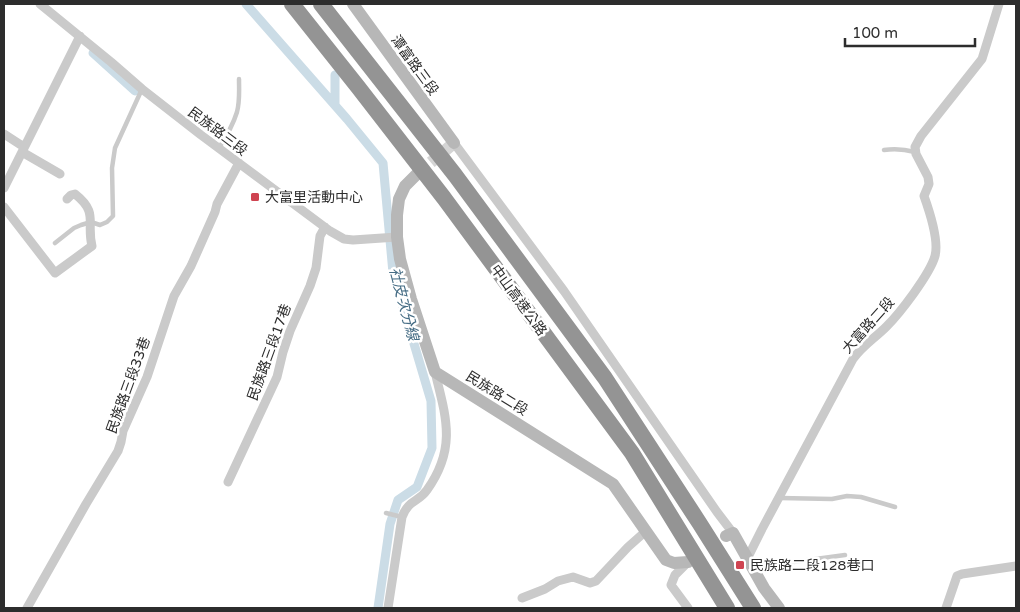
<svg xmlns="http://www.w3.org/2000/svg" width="1020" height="612" font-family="'Varela Round','Noto Sans TC',sans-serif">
	<rect width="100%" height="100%" fill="#fff"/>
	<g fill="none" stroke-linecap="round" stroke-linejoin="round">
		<path stroke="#cbdce6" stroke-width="9" d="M246 4 347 119 383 163 393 273 431 401 432 448 417 487 398 500 390 524 378 608
			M93 53 135 91
			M335 104V75"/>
		<path stroke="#d5d5d5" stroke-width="12" stroke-dasharray="12 6" stroke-linecap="butt" d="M417 174 454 143"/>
		<path stroke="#cacaca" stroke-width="4.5" d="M219 148C226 137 233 125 237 112 240 101 239 90 239 79
			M884 150C896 148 904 149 915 152
			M55 243 74 228 81 225 91 222 100 225 107 222 113 216 112 168 115 148 142 89
			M780 498 832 499 847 496 861 497 895 507
			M386 513 402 517
			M752 564 786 563 845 555"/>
		<path stroke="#cacaca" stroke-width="9" d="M40 4 111 62 142 89 201 135 330 231 344 239 353 240 397 237
			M4 134 24 147
			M454 143 564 291 717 512 733 533
			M22 152 60 174
			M4 188 80 36
			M4 207 55 273 92 246C86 222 99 213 75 194L71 195 67 199
			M228 482 277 377 283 352 290 331 310 286 316 268 320 236 325 227
			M747 559 762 529 853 359C862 346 875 338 886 327 900 313 930 274 935 256 939 241 929 210 924 196L929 184 928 177 916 154 915 147 921 136 982 59 999 4
			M522 598 545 589 558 581 573 577 590 583 596 581 628 547 646 531
			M27 608 86 504 118 451 121 442 123 431 147 377 174 296 191 266 215 212 217 204 239 163
			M388 608 402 517C409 499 418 503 427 490 457 448 446 417 435 372
			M688 608 671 585 675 575 688 562
			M946 608 957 576 962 574 1016 566"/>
		<path stroke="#b7b7b7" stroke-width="12" d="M353 4 454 143
			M417 174 405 186 399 199 397 215V237L400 259 411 299 435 372 613 484 666 560 674 563 688 562
			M726 536 733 533 764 588 779 608"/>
		<path stroke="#949494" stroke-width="16" d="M292 4 358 87 444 198 632 453 727 608
			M321 4 455 175 605 378 700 524 753 608"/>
	</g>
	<g fill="#cf4451" stroke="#fff" stroke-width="2">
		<rect x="250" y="192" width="10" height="10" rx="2.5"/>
		<rect x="735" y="560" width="10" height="10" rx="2.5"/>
	</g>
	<g text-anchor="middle" stroke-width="5" stroke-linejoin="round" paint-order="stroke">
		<g font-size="14" fill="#2d2d2d" stroke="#fff">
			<text transform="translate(415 65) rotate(54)" y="5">潭富路三段</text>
			<text transform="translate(218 131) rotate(37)" y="5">民族路三段</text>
			<text transform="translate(519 300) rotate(54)" y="5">中山高速公路</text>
			<text transform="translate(868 325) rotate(-48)" y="5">大富路二段</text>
			<text transform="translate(269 352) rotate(-70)" y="5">民族路三段17巷</text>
			<text transform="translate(128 385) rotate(-70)" y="5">民族路三段33巷</text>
			<text transform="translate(497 393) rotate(32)" y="5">民族路二段</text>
		</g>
		<g font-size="14" fill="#2d2d2d" stroke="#fff" text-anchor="start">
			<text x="265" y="202">大富里活動中心</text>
			<text x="750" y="570">民族路二段128巷口</text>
		</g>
		<g font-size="15" font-style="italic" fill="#466d85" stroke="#fff">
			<text transform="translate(404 304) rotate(75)" y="5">社皮次分線</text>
		</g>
	</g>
	<rect width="1020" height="612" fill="none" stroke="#2d2d2d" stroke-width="10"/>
	<path d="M845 38v8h130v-8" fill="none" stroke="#2d2d2d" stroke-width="2.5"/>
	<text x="852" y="38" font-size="15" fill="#2d2d2d" stroke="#ffffff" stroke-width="4" paint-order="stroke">100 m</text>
</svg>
